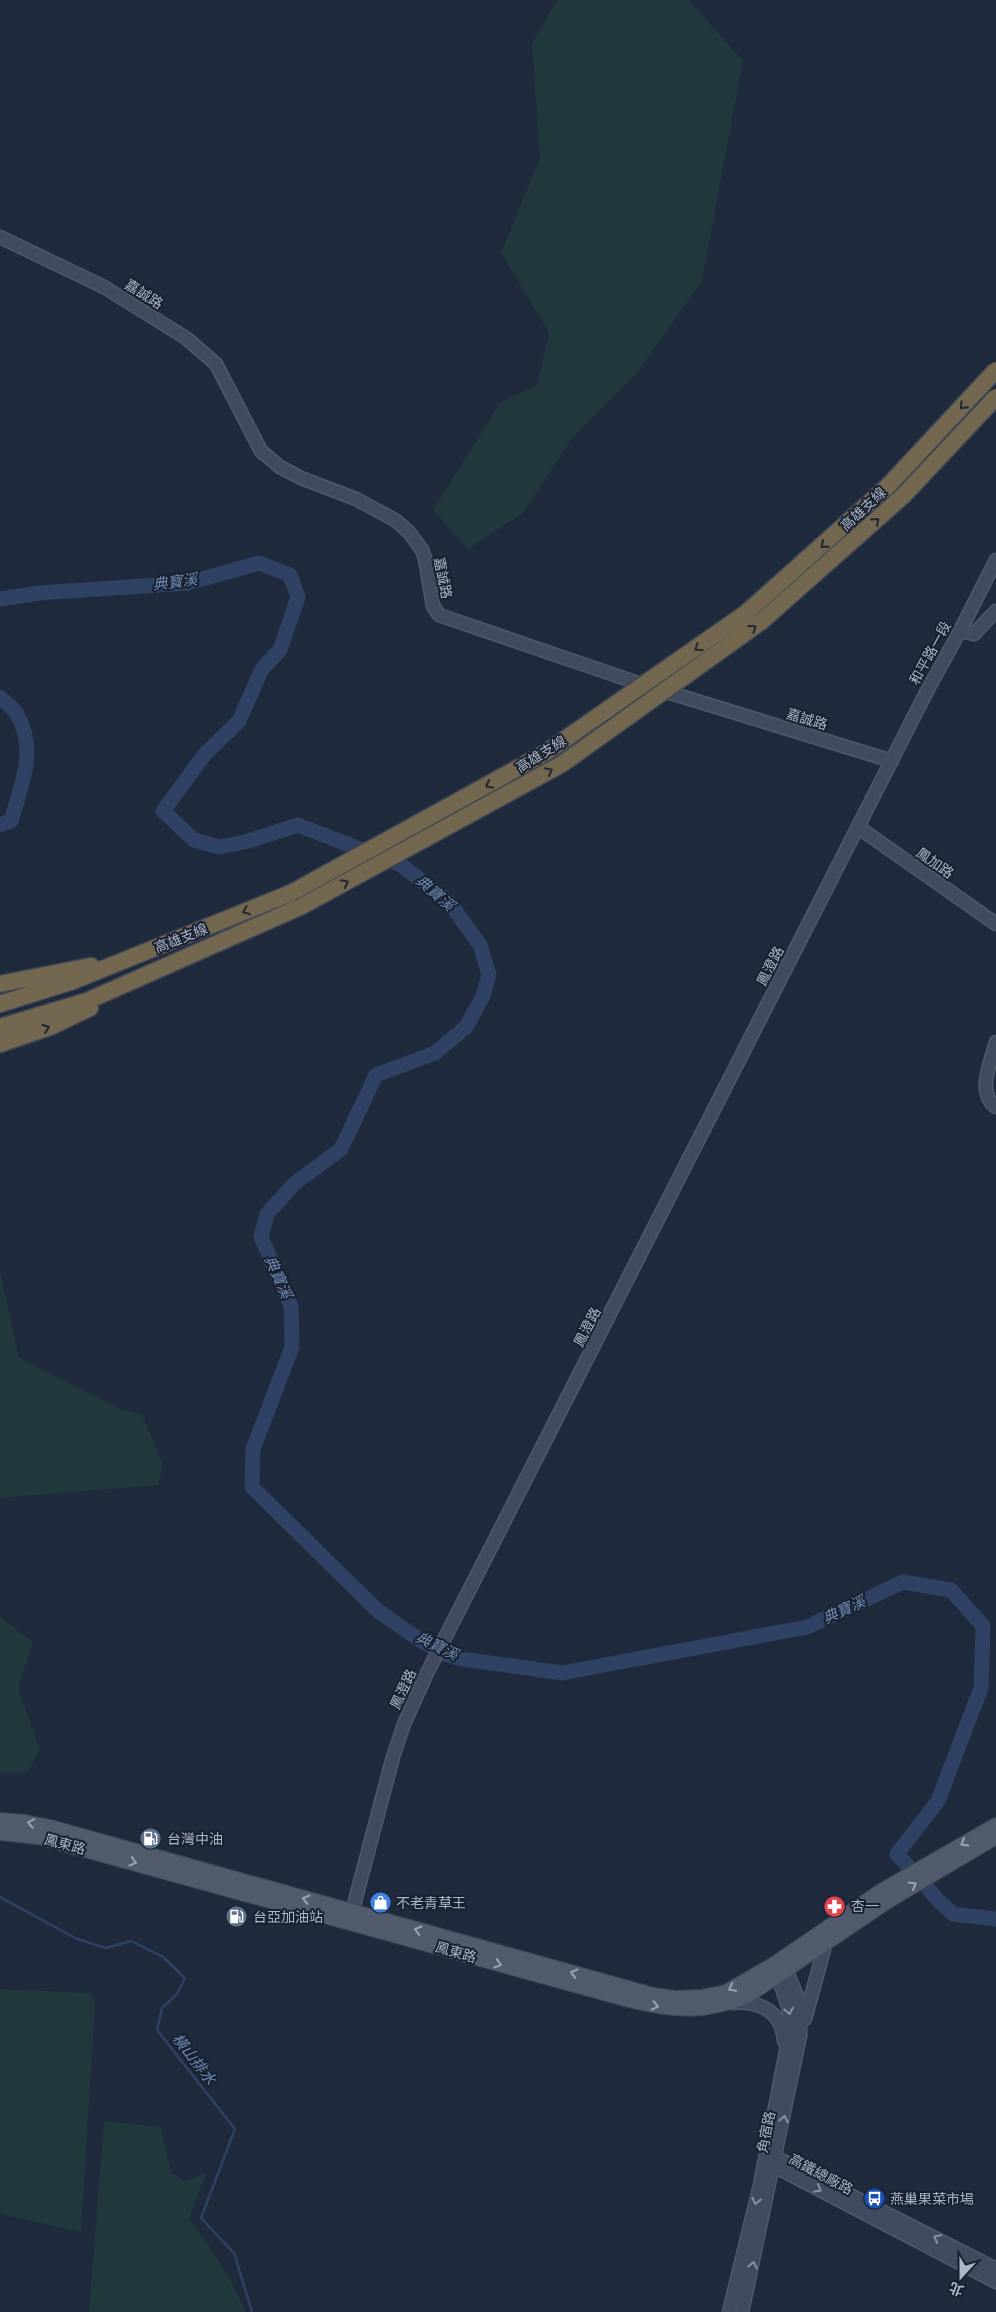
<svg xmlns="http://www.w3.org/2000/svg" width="996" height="2312" font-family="Figtree,'Noto Sans TC',sans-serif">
	<rect width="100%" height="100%" fill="#1f2a3c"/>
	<path fill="#21383d" d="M557 0H689L743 61 702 281 637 373 572 438 523 513 468 549 433 510 500 403 537 385 549 332 501 253 540 158 532 44Z
		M0 1271 19 1358 123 1410 142 1414 163 1465 158 1485 0 1498Z
		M0 1617 33 1642 18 1687 40 1750 27 1773H0Z
		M0 1989 91 1993 95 2001 81 2232 0 2214Z
		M104 2121 161 2127 171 2173 185 2181 206 2173 189 2219C213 2250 230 2276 245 2312H89Z"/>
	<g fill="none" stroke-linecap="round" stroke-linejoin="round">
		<path stroke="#2f4263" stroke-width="2.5" d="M0 1897 77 1939 106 1948 131 1941 163 1957 185 1978 177 1994 162 2008 157 2030 235 2129 201 2218 234 2253 252 2312"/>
		<path stroke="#2f4263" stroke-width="15" d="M0 599 39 593 188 583 259 563 290 575 298 597 280 650 262 669 239 721 205 754 163 811 194 840 219 847 245 842 298 825 401 865 449 902 480 945 489 975 483 996 466 1027 435 1053 376 1075 341 1149 294 1184 267 1214 261 1237 291 1306 292 1347 253 1449 252 1487 378 1611 423 1642 445 1654 462 1659 562 1673 807 1627 903 1582 951 1590 983 1626 981 1688 938 1801 897 1854 939 1901 953 1914 996 1919
			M0 697C6 703 15 709 18 716 37 751 21 786 11 821L0 825"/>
		<defs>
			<path id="secondary" d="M0 237 104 287 186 338 216 364 261 451 280 467 301 478 356 499 395 520 409 532 422 550 425 558 433 606 439 615 638 683 892 761
				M960 631 974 634 996 611
				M858 827 996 924
				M996 1042C991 1061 976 1093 996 1107
				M350 1920 393 1757 404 1724 427 1673 927 691 960 631 996 560
				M732 2003C760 2000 782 2012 784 2041
				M805 2019 826 1942
				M769 2154 996 2269
				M767 2165 774 2166 996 2282
				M729 2312 760 2185 789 2036V2010L775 1967
				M742 2312 800 2036V2004L783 1961"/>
			<path id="primary" d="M0 1820 25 1822 50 1827 653 1995 675 1998 701 1997 726 1992 774 1964 881 1891 996 1825
				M0 1833 38 1837 629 2000C675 2011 705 2014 749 1995L888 1901 996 1837"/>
			<path id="highway" d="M0 984 91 966
				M0 1004 73 981 291 893
				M0 1027 87 1001 302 906
				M0 1044 50 1027 90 1008"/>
		</defs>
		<use href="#secondary" stroke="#515969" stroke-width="15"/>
		<use href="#primary" stroke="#3c4555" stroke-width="16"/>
		<use href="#highway" stroke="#3e4656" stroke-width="19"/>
		<use href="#secondary" stroke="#414a5f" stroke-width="12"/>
		<use href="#primary" stroke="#515b6c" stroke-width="14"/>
		<use href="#highway" stroke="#73674f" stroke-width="16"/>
		<defs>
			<path id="highway-bridge" d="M291 893 545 753 746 613 888 486 996 370
				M302 906 562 764 762 621 903 496 996 397"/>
		</defs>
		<use href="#highway-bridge" stroke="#3e4656" stroke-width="19" stroke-linecap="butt"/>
		<use href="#highway-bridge" stroke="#73674f" stroke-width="16"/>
	</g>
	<defs><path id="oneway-chevron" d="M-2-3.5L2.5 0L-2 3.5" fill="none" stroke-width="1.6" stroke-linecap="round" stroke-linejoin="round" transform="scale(1.25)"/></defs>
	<g stroke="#212833">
		<use href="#oneway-chevron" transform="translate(963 406) rotate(133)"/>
		<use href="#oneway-chevron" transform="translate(876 521) rotate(-42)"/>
		<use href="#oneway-chevron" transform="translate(824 545) rotate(139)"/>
		<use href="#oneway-chevron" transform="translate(753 628) rotate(-36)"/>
		<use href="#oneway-chevron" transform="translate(698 648) rotate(144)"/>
		<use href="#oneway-chevron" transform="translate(549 771) rotate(-29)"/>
		<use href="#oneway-chevron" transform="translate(489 785) rotate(151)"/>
		<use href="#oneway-chevron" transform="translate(345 883) rotate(-28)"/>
		<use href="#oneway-chevron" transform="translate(246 911) rotate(158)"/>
		<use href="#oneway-chevron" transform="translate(46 1028) rotate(-20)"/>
	</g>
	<g stroke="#9ba4b6">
		<use href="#oneway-chevron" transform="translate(31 1823) rotate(-169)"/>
		<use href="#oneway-chevron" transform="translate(964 1843) rotate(150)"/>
		<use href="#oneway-chevron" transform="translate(133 1862) rotate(16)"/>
		<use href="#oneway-chevron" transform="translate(913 1885) rotate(-30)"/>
		<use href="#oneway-chevron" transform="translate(306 1899) rotate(-164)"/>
		<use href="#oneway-chevron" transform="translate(418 1930) rotate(-164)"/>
		<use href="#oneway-chevron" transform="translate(498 1964) rotate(16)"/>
		<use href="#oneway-chevron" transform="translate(574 1973) rotate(-164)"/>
		<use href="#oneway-chevron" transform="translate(732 1988) rotate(153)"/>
		<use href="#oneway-chevron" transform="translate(655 2006) rotate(13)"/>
	</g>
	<g stroke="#8890a3">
		<use href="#oneway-chevron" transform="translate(789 2011) rotate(79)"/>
		<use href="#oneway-chevron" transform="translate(784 2119) rotate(-79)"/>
		<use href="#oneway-chevron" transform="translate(818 2189) rotate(28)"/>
		<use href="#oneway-chevron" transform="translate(756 2201) rotate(104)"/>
		<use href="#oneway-chevron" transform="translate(937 2238) rotate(-153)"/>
		<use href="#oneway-chevron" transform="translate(753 2265) rotate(-78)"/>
	</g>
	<defs>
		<symbol id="fuel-disc" viewBox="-11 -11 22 22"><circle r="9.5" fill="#5c6f8a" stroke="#182130"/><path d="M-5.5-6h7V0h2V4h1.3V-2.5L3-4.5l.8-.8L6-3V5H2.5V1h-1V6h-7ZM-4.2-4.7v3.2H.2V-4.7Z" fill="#fff"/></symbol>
		<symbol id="shop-disc" viewBox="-11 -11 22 22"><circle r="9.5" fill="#3f7fe0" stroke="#182130"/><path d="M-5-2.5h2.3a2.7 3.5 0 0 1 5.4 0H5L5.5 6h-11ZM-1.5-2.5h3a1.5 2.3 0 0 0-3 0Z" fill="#fff"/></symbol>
		<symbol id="pharmacy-disc" viewBox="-11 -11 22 22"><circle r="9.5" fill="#e0444e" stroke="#182130"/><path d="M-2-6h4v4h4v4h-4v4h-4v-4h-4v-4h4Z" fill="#fff"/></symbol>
		<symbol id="bus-disc" viewBox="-11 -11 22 22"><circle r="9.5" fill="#1a4fb4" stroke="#182130"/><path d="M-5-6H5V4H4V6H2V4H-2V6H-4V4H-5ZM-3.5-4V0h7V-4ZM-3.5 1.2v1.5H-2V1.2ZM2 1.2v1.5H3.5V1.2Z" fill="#fff"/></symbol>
	</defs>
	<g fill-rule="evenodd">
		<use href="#fuel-disc" x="138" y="1826" width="25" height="25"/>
		<use href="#shop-disc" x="368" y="1890" width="25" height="25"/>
		<use href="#pharmacy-disc" x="822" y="1894" width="25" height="25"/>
		<use href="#fuel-disc" x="224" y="1904" width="25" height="25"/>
		<use href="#bus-disc" x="862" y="2186" width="25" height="25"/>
	</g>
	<g text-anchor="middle" stroke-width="4" stroke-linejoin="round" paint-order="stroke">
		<g font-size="14" fill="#aeb6c8" stroke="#182130">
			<text transform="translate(144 294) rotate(32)" y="5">嘉誠路</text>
			<text transform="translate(863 509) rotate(-43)" y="5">高雄支線</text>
			<text transform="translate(443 578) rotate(79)" y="5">嘉誠路</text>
			<text transform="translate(930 653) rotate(-61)" y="5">和平路一段</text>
			<text transform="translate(807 719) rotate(17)" y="5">嘉誠路</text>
			<text transform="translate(541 754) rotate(-32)" y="5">高雄支線</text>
			<text transform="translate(935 863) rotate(35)" y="5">鳳加路</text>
			<text transform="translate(181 938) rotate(-22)" y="5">高雄支線</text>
			<text transform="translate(770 966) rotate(-63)" y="5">鳳澄路</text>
			<text transform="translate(587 1327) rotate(-63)" y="5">鳳澄路</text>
			<text transform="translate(403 1689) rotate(-65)" y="5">鳳澄路</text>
			<text transform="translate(65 1844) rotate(15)" y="5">鳳東路</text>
			<text transform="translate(456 1952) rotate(16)" y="5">鳳東路</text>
			<text transform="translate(766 2132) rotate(-79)" y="5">角宿路</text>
			<text transform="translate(821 2174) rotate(28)" y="5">高鐵總廠路</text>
		</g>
		<g font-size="14" fill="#aeb6c8" stroke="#182130" text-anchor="start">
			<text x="167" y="1844">台灣中油</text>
			<text x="396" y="1908">不老青草王</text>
			<text x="851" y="1911">杏一</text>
			<text x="253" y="1922">台亞加油站</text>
			<text x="890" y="2204">燕巢果菜市場</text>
		</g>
		<g font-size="15" font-style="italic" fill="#738bb3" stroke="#182130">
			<text transform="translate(175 582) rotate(-7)" y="5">典寶溪</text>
			<text transform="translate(435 893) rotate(41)" y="5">典寶溪</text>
			<text transform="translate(278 1277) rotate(66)" y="5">典寶溪</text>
			<text transform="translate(844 1610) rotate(-25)" y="5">典寶溪</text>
			<text transform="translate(437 1646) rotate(26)" y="5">典寶溪</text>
			<text transform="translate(194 2059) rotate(52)" y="5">橫山排水</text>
		</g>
	</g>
	<g transform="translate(961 2277) rotate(201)" stroke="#182130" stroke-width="4" paint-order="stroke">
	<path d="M0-4L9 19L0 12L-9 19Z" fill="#aeb6c8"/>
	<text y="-8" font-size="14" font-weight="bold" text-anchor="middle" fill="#aeb6c8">北</text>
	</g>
</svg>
